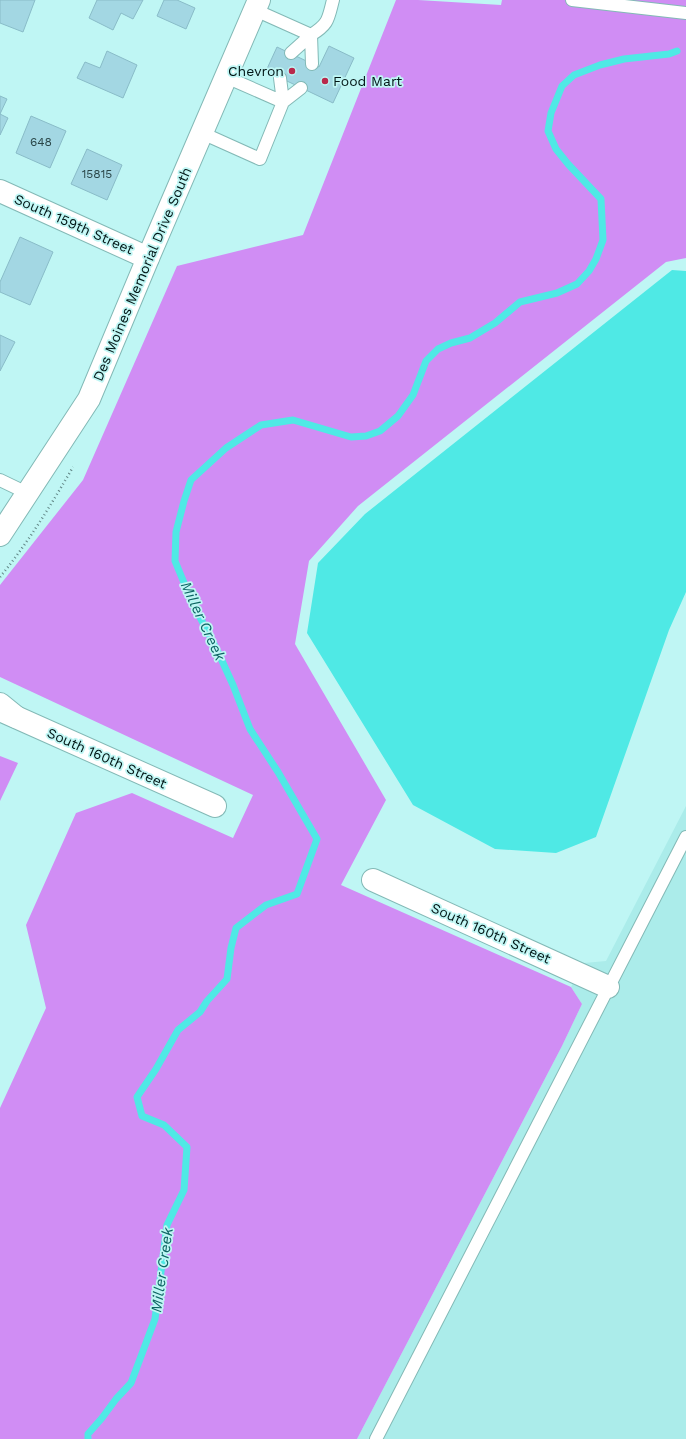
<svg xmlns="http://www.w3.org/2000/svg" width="686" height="1439" font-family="'Work Sans',sans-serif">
	<rect width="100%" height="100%" fill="#bff6f4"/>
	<path fill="#abecea" d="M686 806V1439H357L562 1046 582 1004 571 987 578 973 584 963 606 961Z"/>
	<path fill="#d08df4" d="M396 0H418L501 5 502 0H686V258L666 262 358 506 309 561 295 644 386 800 341 885 571 987 582 1004 562 1046 357 1439H0V1108L46 1008 26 925 76 813 132 793 233 838 253 795 0 677V585L83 480 177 266 303 235Z
		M0 756 18 763 0 801Z"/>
	<path fill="#4fe9e5" d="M672 270 686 271V592L669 630 596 837 556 853 495 849 413 805 307 633 318 563 365 514Z"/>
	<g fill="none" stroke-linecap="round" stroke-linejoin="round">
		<path stroke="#4fe9e5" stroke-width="7" d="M88 1439V1434L102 1418 116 1399 131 1383 155 1319 167 1225 184 1190 187 1147 164 1125 142 1116 137 1097 156 1069 178 1030 200 1012 207 1001 227 979 231 948 236 928 266 905 297 894 317 839 278 772 250 729 233 685 218 652 192 602 175 561 176 532 184 501 191 480 226 448 261 425 293 420 351 437 366 436 380 431 398 416 413 395 426 361 438 349 451 343 470 338 495 323 520 302 557 293 577 284 589 271 596 259 603 240 601 199 568 164 556 149 548 131 551 113 562 86 574 75 600 65 624 59 669 54 677 51"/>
	</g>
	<path fill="#a3d7e3" stroke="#89bcc8" d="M0 0H35L23 32 0 23Z
		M97 0H143L133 19 121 13 113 30 89 18Z
		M164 0H177L195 8 186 29 157 16Z
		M329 46 354 58 333 103 266 71 277 47 319 67Z
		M107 51 137 65 123 98 77 78 85 62 100 68Z
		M0 96 7 99 0 114Z
		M0 114 8 118 0 135Z
		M31 116 66 131 50 168 16 153Z
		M87 149 122 165 107 200 71 184Z
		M20 237 53 252 30 305 0 292V282Z
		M0 335 15 342 0 371Z"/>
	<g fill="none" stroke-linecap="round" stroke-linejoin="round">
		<defs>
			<path id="lane" d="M572 0 686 13
				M255 10 311 35C329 24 328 19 333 0
				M311 35 312 64
				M291 53 311 35
				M226 77 283 102
				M280 78 283 102
				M202 133 260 159 283 102 301 88
				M0 480 27 493
				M376 1439 686 837"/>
			<path id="street" d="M0 191 148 258
				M0 710 215 806
				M373 880 608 987"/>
			<path id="secondary" d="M0 535 89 399 148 258 259 0
				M0 704 16 717"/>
		</defs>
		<use href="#lane" stroke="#83b9b6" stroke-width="14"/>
		<use href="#street" stroke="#83b9b6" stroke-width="24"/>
		<use href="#secondary" stroke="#83b9b6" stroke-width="24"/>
		<path stroke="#628887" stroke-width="2.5" stroke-dasharray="1 3" stroke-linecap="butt" d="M0 577C28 543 51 505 73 467"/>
		<use href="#lane" stroke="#fff" stroke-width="12"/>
		<use href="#street" stroke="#fff" stroke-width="22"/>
		<use href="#secondary" stroke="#fff" stroke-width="22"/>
	</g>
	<g fill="#b9284b" stroke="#bff6f4" stroke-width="1.5">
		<circle cx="292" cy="71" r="4"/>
		<circle cx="325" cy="81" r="4"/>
	</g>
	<g text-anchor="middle" stroke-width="3.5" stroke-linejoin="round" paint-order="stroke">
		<g font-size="12" fill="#2a4648">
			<text x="41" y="146">648</text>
			<text x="97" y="178">15815</text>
		</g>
		<g font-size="14" fill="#011515" stroke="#bff6f4" text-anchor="end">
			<text x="284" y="76">Chevron</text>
			<text x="333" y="86" text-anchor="start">Food Mart</text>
		</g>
		<g font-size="14" fill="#011515" stroke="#bff6f4">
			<text transform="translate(74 224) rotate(24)" y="5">South 159th Street</text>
			<text transform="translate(142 274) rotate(-67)" y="5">Des Moines Memorial Drive South</text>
			<text transform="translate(107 758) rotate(24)" y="5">South 160th Street</text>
			<text transform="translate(491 933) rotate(24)" y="5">South 160th Street</text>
		</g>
		<g font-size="15" font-style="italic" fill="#0d6563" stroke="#bff6f4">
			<text transform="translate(203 621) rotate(65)" y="5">Miller Creek</text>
			<text transform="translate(162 1270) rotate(-82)" y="5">Miller Creek</text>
		</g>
	</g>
</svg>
